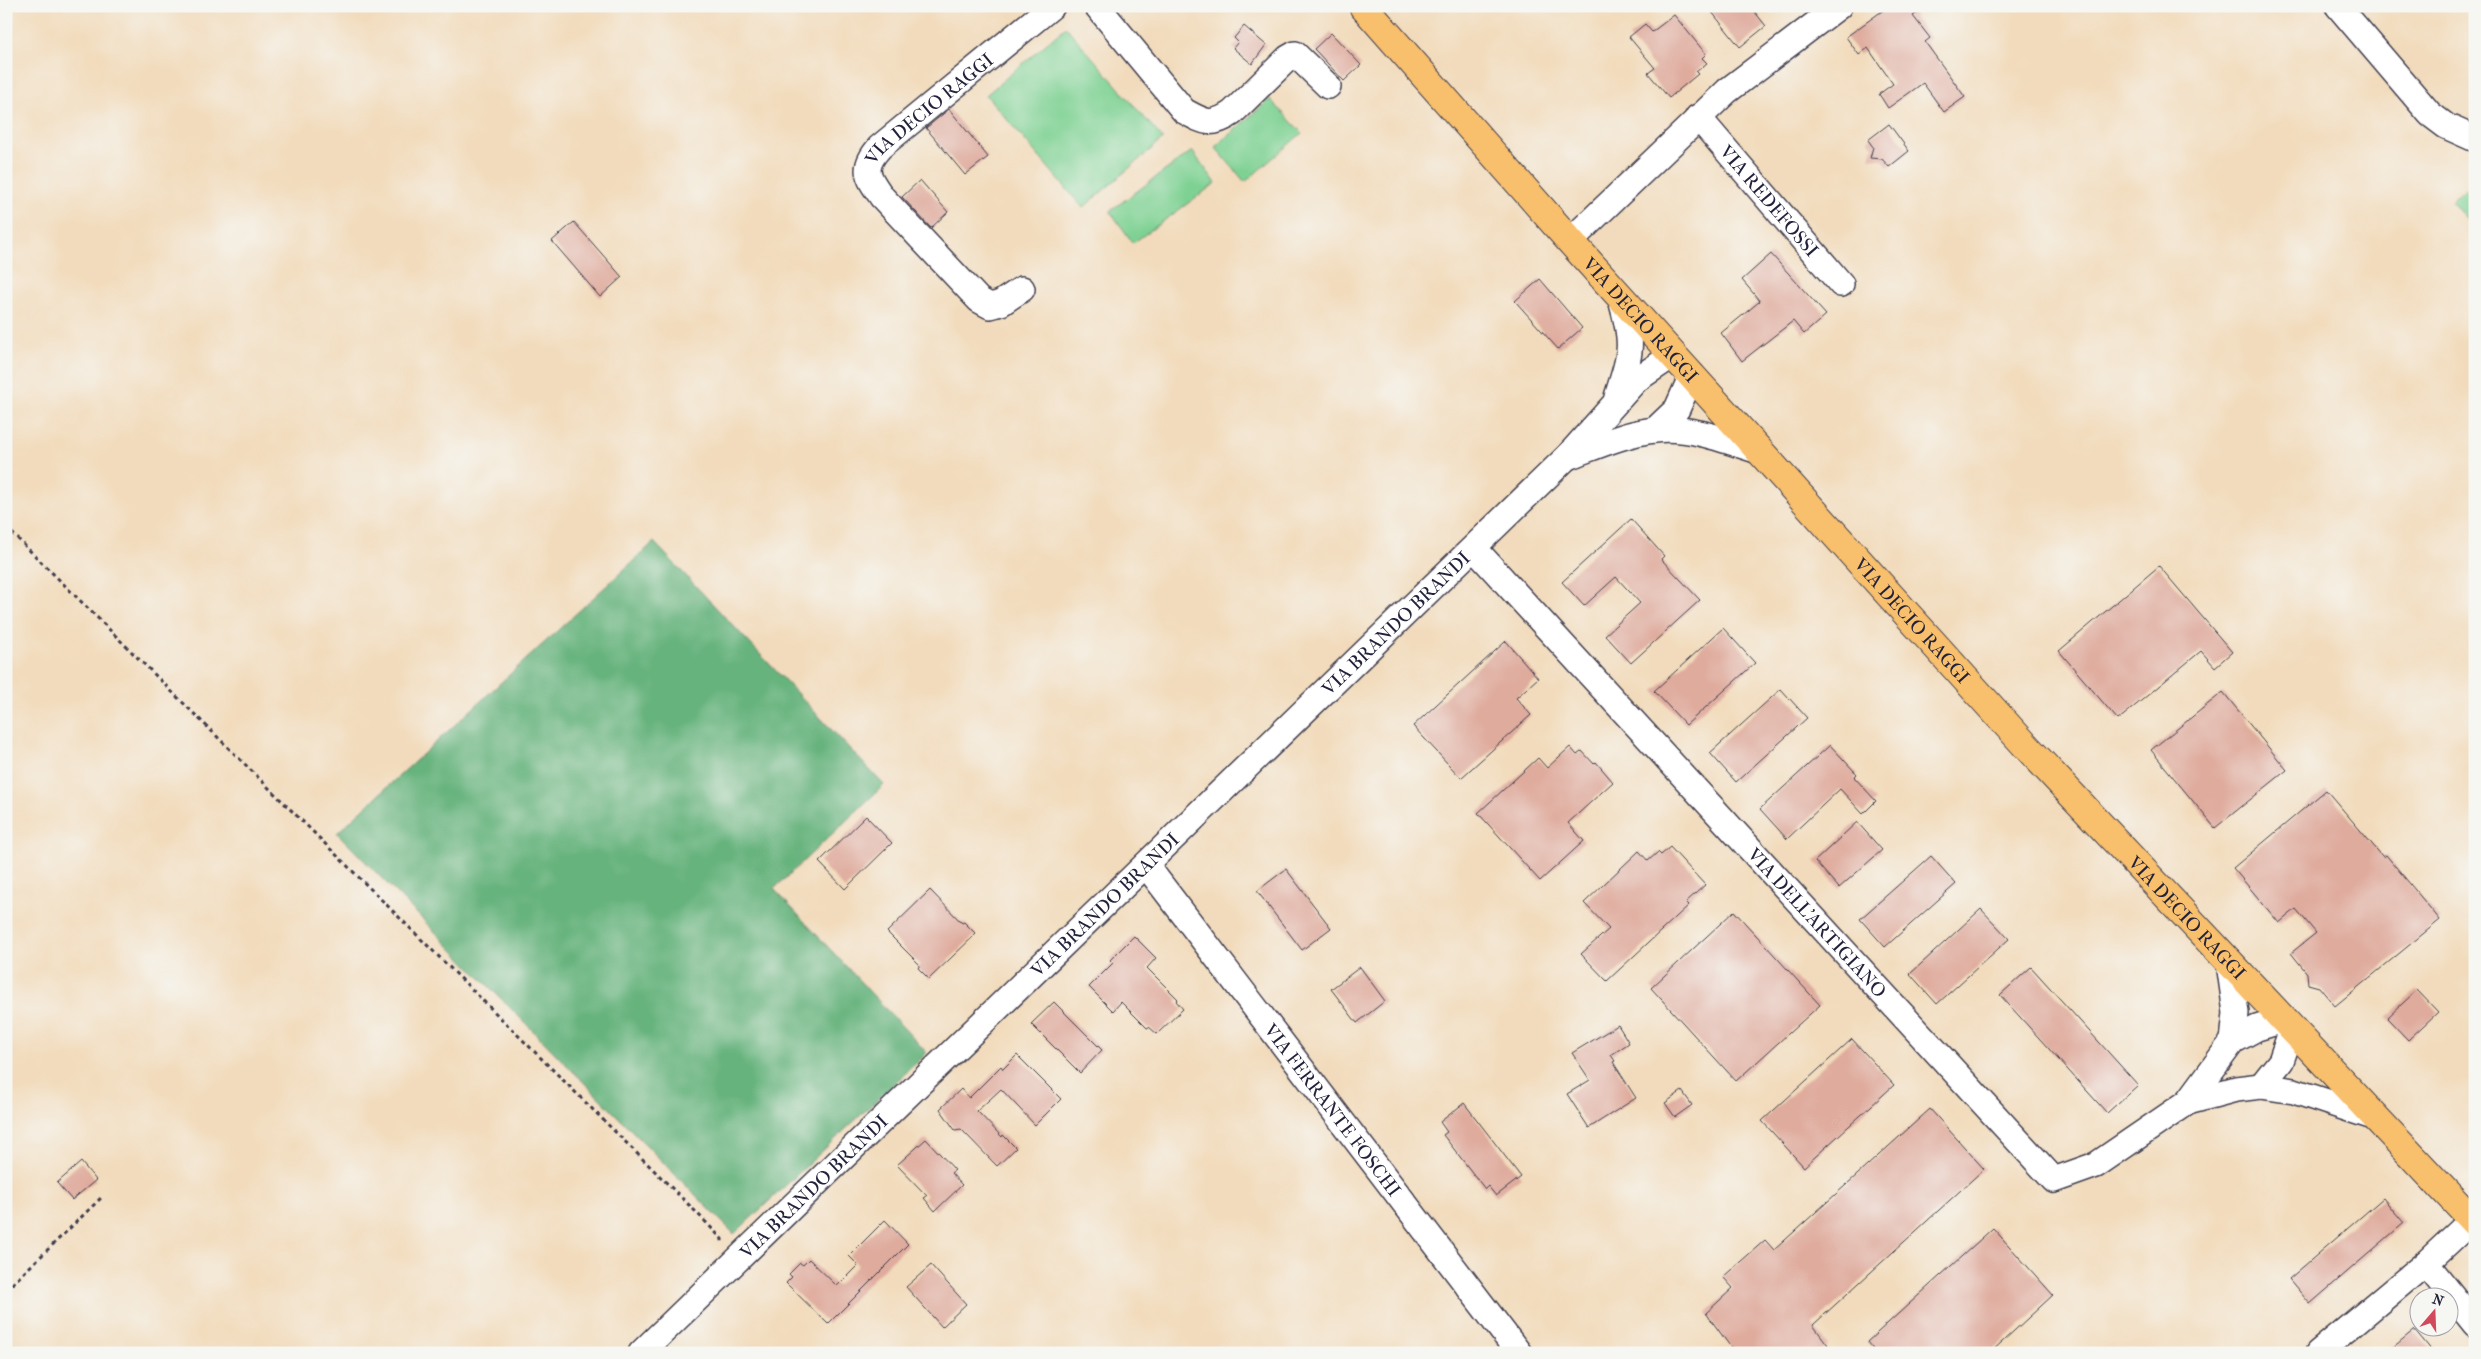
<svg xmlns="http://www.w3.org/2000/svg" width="2481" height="1359" font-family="'IM FELL French Canon',serif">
	<rect width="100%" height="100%" fill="#f6f6f2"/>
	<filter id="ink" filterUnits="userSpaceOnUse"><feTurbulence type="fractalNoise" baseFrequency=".02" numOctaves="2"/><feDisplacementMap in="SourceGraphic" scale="10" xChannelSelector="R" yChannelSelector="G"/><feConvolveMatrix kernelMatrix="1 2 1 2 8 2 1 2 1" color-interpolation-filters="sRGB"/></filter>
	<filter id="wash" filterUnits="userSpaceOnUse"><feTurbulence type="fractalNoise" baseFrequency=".0096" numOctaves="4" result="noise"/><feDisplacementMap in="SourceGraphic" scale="20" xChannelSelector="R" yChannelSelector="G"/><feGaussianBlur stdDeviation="1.12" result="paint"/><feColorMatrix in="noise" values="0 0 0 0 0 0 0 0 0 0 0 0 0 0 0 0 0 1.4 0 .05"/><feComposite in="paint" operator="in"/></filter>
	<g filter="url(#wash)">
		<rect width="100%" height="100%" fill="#f2dbbc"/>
		<path fill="#7ed193" stroke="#507a67" d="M1066 27 1163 139 1083 208 986 95Z
			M1270 99 1302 133 1245 182 1215 147Z
			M1192 151 1216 183 1133 243 1110 211Z
			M2475 182V230L2451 201Z"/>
		<path fill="#66b37d" stroke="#446a5c" d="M654 542 884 785 774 889 927 1053 734 1234 337 833Z"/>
		<g id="blocks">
			<path fill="#dfab9d" d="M1707 6H1750L1766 26 1740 47Z
				M1889 6H1926L1913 16 1930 38 1925 42 1965 97 1944 112 1923 83 1888 108 1879 94 1893 84 1868 48 1859 55 1846 37Z
				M1674 15 1706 54 1702 58 1707 63 1696 72 1698 74 1669 98 1648 73 1655 68 1629 37 1645 24 1652 32Z
				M1244 26 1266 45 1252 64 1233 48 1238 42 1234 38Z
				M1331 33 1361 65 1344 81 1314 49Z
				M949 109 988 157 965 175 926 128Z
				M1889 124 1909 151 1889 167 1882 159 1870 158 1873 147 1868 140Z
				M920 180 948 212 931 228 902 197Z
				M574 222 622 277 600 297 552 241Z
				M1771 254 1826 315 1804 334 1793 321 1742 361 1721 333 1760 301 1742 280Z
				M1540 279 1582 328 1558 349 1515 301Z
				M1631 519 1664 556 1661 559 1700 600 1631 663 1605 635 1640 603 1616 577 1584 606 1562 582Z
				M2159 566 2232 652 2215 667 2201 651 2118 720 2059 651Z
				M1723 628 1755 663 1686 725 1654 691Z
				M1506 641 1538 678 1516 698 1531 715 1461 778 1413 726Z
				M1781 689 1807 718 1736 782 1710 753Z
				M2223 692 2287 770 2215 828 2151 750Z
				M1830 745 1857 774 1854 777 1876 801 1863 814 1840 789 1787 839 1760 809Z
				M1570 747 1577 755 1582 751 1594 764 1596 762 1613 782 1568 823 1584 841 1540 881 1478 813 1538 758 1547 768Z
				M2326 790 2383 857 2386 855 2440 920 2335 1006 2319 987 2308 984 2307 973 2291 953 2316 933 2296 909 2279 923 2233 868Z
				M866 816 892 843 845 889 819 862Z
				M1857 822 1882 850 1839 888 1815 861Z
				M1670 847 1705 885 1686 902 1689 905 1607 981 1581 954 1609 929 1584 903 1639 851 1648 861 1658 852 1661 855Z
				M1931 856 1956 884 1885 947 1860 919Z
				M1286 869 1331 928 1302 950 1257 891Z
				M930 890 962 923 964 922 976 934 929 979 918 968 920 965 887 932Z
				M1981 909 2009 939 1937 1004 1910 974Z
				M1734 911 1820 1005 1736 1081 1651 988Z
				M1134 936 1156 958 1147 968 1178 999 1176 1001 1183 1009 1157 1034 1149 1027 1147 1028 1121 1002 1113 1011 1089 987 1113 963 1110 960Z
				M1360 967 1385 1001 1357 1023 1331 989Z
				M2031 967 2138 1085 2107 1113 2000 995Z
				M2417 990 2438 1012 2408 1040 2387 1018Z
				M1054 1002 1102 1050 1080 1073 1031 1024Z
				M1618 1025 1629 1043 1611 1055 1615 1061 1613 1062 1636 1098 1589 1128 1567 1094 1590 1080 1572 1053Z
				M1852 1039 1894 1085 1804 1167 1762 1121Z
				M1017 1055 1061 1099 1035 1125 1001 1089 977 1111 1002 1137 1003 1135 1016 1148 997 1166 961 1129 955 1130 940 1109 961 1089 969 1098 1001 1066 1003 1069Z
				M1682 1091 1692 1105 1675 1117 1665 1103Z
				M1464 1103 1521 1177 1496 1196 1488 1186 1485 1189 1443 1135 1447 1132 1440 1122Z
				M1930 1109 1984 1169 1813 1325 1828 1345 1819 1353H1735L1706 1313 1733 1288 1723 1277 1765 1240 1774 1250Z
				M926 1139 955 1170 951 1173 962 1185 935 1211 924 1198 927 1196 897 1165Z
				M81 1162 96 1180 72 1200 57 1183Z
				M2383 1198 2404 1223 2310 1304 2289 1279Z
				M885 1220 908 1244 828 1324 786 1283 792 1277 789 1274 800 1263 803 1265 809 1259 837 1286 858 1265 849 1256Z
				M1993 1228 2053 1295 1990 1353H1876L1867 1342Z
				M931 1265 966 1304 942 1327 906 1287Z
				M2414 1330 2433 1353H2386L2403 1339Z"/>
		</g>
	</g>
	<g filter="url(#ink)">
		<use href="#blocks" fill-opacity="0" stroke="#413e4e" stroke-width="1"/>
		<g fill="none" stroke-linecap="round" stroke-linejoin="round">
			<defs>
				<g id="minor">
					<path d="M1097 6 1184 111C1204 122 1211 127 1232 113L1288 58 1295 54 1328 86"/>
					<path d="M2338 6 2430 114 2446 126 2475 139"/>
					<path id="s1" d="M1698 117 1841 284"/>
					<path d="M1570 241 1727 91 1839 6"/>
					<path id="s2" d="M1022 289 1001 303 990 306 979 300 882 197C867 176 861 168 880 147L1052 6"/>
					<path d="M1617 397C1632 350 1634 344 1620 296"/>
					<path d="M1656 429 1677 409 1692 375"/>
					<path d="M1570 456C1597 446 1626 433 1655 430 1691 426 1728 441 1761 452"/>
					<path id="s3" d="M1474 548 2054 1180 2096 1165 2188 1102 2236 1089 2261 1086 2294 1091 2376 1118"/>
					<path id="s4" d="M1146 865 1519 1353"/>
					<path d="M2229 963 2236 1013 2233 1041"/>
					<path d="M2261 1086 2281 1061 2292 1029"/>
					<path d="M2188 1102 2233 1041 2257 1028 2283 1020"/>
					<path d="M2426 1263 2475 1324"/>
					<path id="s5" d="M641 1353 1568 456 1636 380 1673 355"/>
					<path d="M2318 1353 2426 1263 2472 1220"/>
				</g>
				<g id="major">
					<path id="s6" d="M1363 6 1570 241 2026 746 2475 1223"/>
				</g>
			</defs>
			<use href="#minor" stroke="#413e4e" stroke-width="28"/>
			<use href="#major" stroke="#413e4e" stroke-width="30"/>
			<path stroke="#413e4e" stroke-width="3" stroke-dasharray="4 4" stroke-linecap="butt" d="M6 527 696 1212 722 1239V1243
				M6 1290 102 1197"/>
			<use href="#minor" stroke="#fff" stroke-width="25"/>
			<use href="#major" stroke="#f8bf6c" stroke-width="28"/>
		</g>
	</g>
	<g text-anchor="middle" stroke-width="4" stroke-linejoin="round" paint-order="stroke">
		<g font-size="19" fill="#22223b" stroke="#f6f6f2">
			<text dy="7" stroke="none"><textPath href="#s2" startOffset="310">VIA DECIO RAGGI</textPath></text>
			<text dy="7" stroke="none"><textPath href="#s1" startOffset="110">VIA REDEFOSSI</textPath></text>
			<text dy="7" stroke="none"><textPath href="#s6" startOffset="419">VIA DECIO RAGGI</textPath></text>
			<text dy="7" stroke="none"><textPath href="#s6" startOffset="824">VIA DECIO RAGGI</textPath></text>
			<text dy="7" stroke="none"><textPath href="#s5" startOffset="1050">VIA BRANDO BRANDI</textPath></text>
			<text dy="7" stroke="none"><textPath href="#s5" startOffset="645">VIA BRANDO BRANDI</textPath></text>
			<text dy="7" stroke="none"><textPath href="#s6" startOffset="1229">VIA DECIO RAGGI</textPath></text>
			<text dy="7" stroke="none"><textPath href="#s3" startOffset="508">VIA DELL'ARTIGIANO</textPath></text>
			<text dy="7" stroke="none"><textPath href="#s4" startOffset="308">VIA FERRANTE FOSCHI</textPath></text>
			<text dy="7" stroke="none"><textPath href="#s5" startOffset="240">VIA BRANDO BRANDI</textPath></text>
		</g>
	</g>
	<rect width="2481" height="1359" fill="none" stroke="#f6f6f2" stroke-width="25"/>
	<g transform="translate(2434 1312) rotate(19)"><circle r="24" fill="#f6f6f2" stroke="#a1a1a9"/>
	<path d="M0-4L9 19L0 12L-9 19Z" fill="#d1495b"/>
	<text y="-8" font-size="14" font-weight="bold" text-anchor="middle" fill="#22223b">N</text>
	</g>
</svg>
